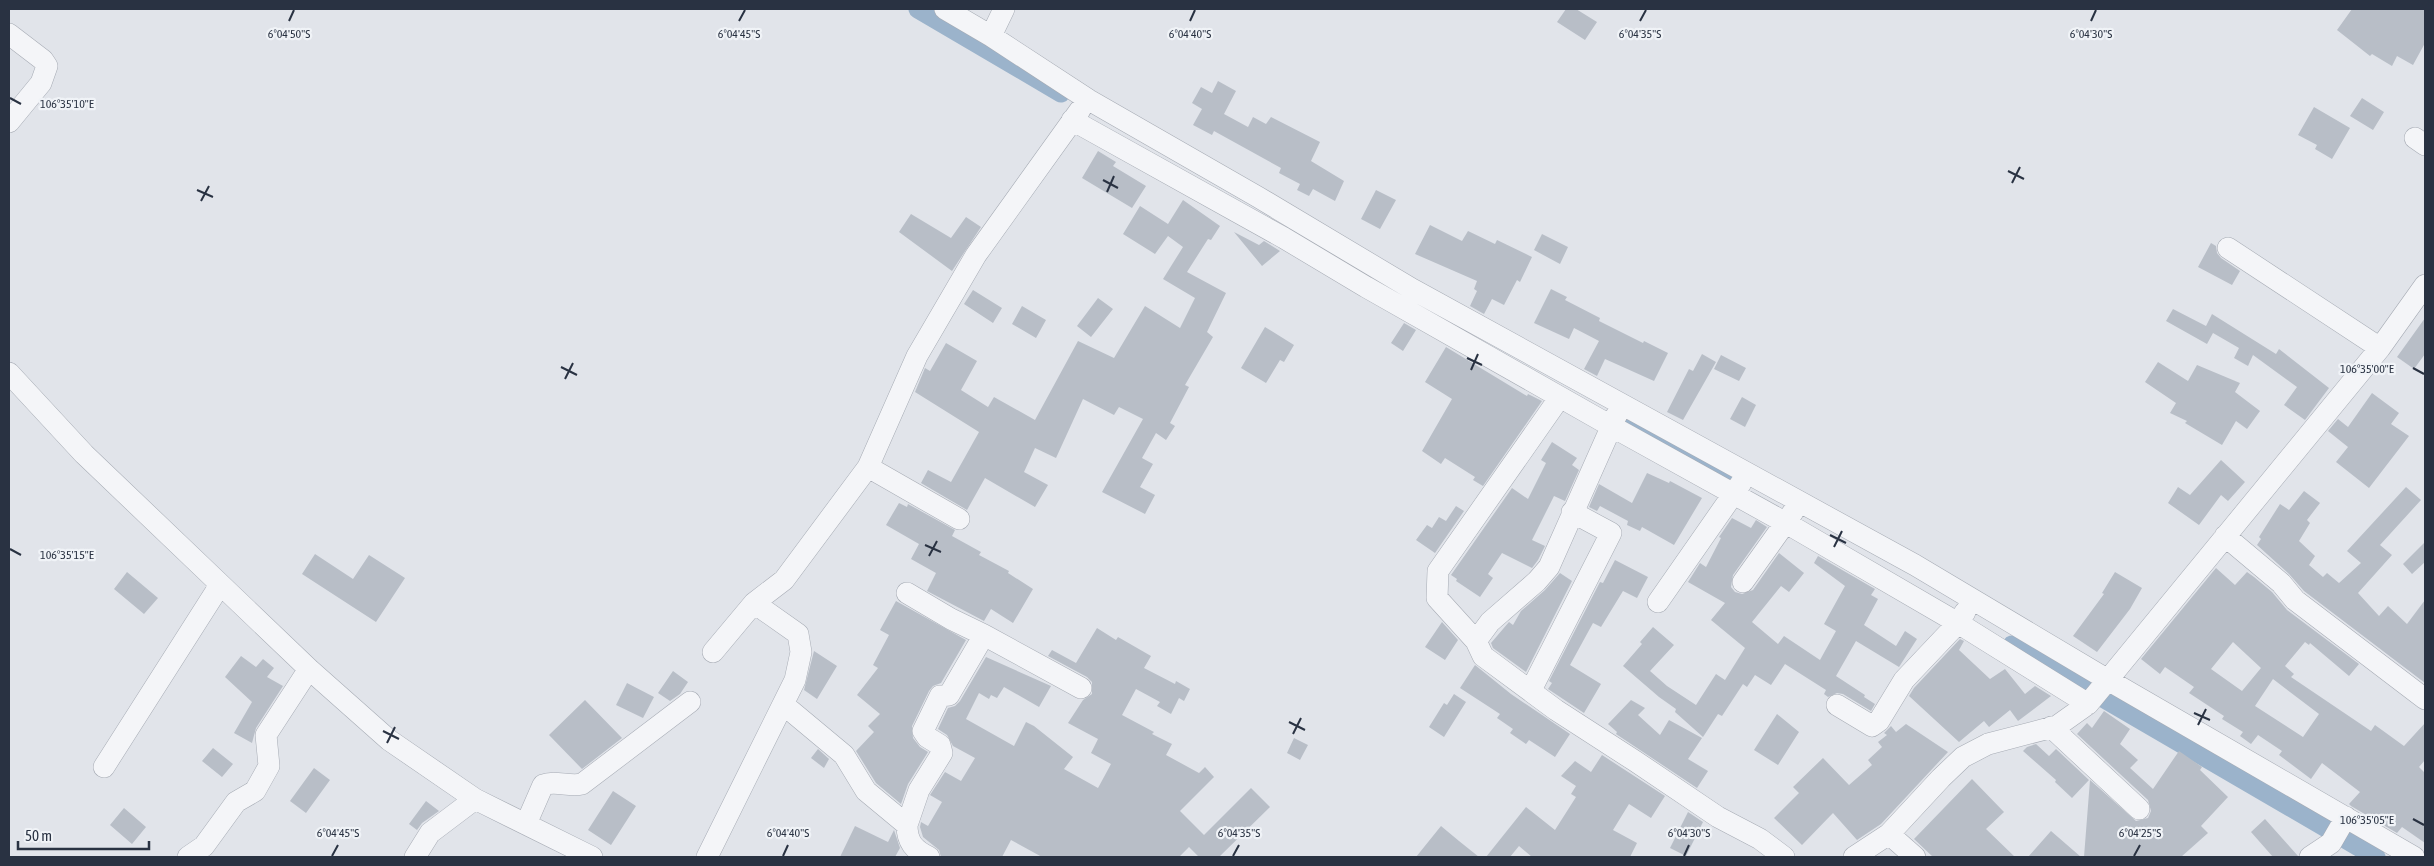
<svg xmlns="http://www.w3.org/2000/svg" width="2434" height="866" font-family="'Asap Condensed',sans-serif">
	<rect width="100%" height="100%" fill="#e1e4ea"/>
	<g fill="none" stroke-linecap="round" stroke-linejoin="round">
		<path stroke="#9bb3cb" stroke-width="19" d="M918 9 1061 93
			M1621 414 1727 480
			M2012 645 2376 857"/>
	</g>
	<path fill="#b8bec7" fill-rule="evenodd" d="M1566 9H1576L1597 22 1585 40 1557 22Z
		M2352 9H2425V43L2413 65 2397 56 2392 66 2372 54 2370 56 2337 30Z
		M1218 81 1236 91 1224 114 1248 127 1253 117 1266 124 1271 117 1320 142 1311 161 1344 181 1335 201 1313 189 1309 196 1297 190 1300 184 1279 173 1281 168 1214 131 1212 135 1193 125 1202 109 1192 103 1201 87 1212 93Z
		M2362 98 2384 112 2373 130 2350 116Z
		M2314 107 2350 128 2332 159 2315 149 2317 145 2298 135Z
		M1098 151 1116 162 1113 166 1146 186 1132 208 1082 178Z
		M1376 190 1396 200 1380 229 1361 219Z
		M1183 200 1220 226 1211 240 1208 239 1187 272 1226 293 1207 332 1213 337 1185 385 1189 387 1170 423 1175 426 1166 440 1156 433 1142 458 1153 464 1140 487 1155 495 1145 514 1102 492 1143 419 1119 407 1114 415 1083 399 1056 458 1035 448 1024 472 1048 485 1035 507 985 478 967 510 921 483 928 470 951 482 979 432 915 392 925 368 930 371 946 343 977 361 961 390 988 407 994 397 1035 420 1078 341 1114 358 1145 306 1180 328 1195 298 1163 279 1183 247 1168 236 1155 254 1123 234 1140 206 1168 224Z
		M911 214 951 238 966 217 981 227 952 271 899 232Z
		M1430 225 1462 241 1468 231 1495 244 1497 240 1532 257 1520 282 1517 280 1504 305 1492 299 1484 314 1470 306 1477 291 1474 289 1477 281 1415 254Z
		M1234 232 1259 245 1264 241 1280 251 1262 266Z
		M1542 234 1568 247 1560 264 1534 250Z
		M2211 243 2216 246 2217 253 2221 258 2240 271 2232 285 2198 267Z
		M1551 289 1567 297 1565 300 1600 318 1599 321 1643 343 1644 341 1668 353 1654 381 1605 359 1597 376 1584 369 1599 341 1574 328 1569 339 1534 323Z
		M973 290 1002 308 993 323 964 304Z
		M1098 298 1113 309 1091 337 1077 326Z
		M1022 306 1046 320 1036 338 1012 324Z
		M2173 309 2206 326 2212 314 2276 354 2279 349 2329 388 2305 420 2284 405 2297 387 2253 355 2248 366 2234 358 2239 348 2213 333 2207 344 2166 321Z
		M2425 318V354L2414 369 2397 357Z
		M1404 323 1416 330 1403 351 1391 343Z
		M1265 327 1294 345 1284 362 1280 360 1266 383 1241 368Z
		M1446 347 1527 396 1528 394 1542 401 1483 486 1473 480 1475 477 1445 458 1441 464 1422 451 1452 399 1425 382Z
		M1702 354 1716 362 1683 420 1667 412 1689 369 1693 371Z
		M1721 355 1746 368 1739 381 1714 369Z
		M2158 362 2188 381 2197 365 2240 383 2235 392 2260 411 2247 429 2236 421 2222 445 2185 423 2187 421 2170 413 2176 403 2145 382Z
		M2372 393 2399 413 2391 424 2409 436 2369 488 2336 462 2348 447 2328 431 2338 419 2348 427Z
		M1742 397 1756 405 1745 427 1730 419Z
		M1552 442 1577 458 1572 465 1579 470 1565 501 1554 496 1532 540 1545 546 1538 560 1532 568 1502 553 1488 574 1493 578 1480 597 1456 581 1457 579 1451 575 1512 488 1528 499 1546 463 1541 460Z
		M2221 460 2245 482 2228 501 2221 495 2199 525 2168 503 2178 487 2190 495Z
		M1647 473 1669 483 1670 481 1702 498 1674 545 1642 527 1640 531 1627 525 1628 521 1600 506 1597 511 1589 507 1599 484 1632 503Z
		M2406 487 2421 500 2380 545 2392 555 2358 593 2379 616 2388 606 2407 624 2425 600V683L2304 591 2289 574 2257 545 2261 539 2259 537 2280 504 2289 510 2304 491 2320 503 2307 520 2310 523 2299 541 2315 556 2309 565 2323 577 2327 573 2339 583 2361 563 2347 551Z
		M899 503 907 507 908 504 955 530 952 536 981 552 979 555 1009 571 1008 573 1033 589 1013 623 991 609 984 621 927 591 936 573 911 559 919 544 886 525Z
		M1456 506 1464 511 1435 553 1416 540 1427 525 1432 528 1439 517 1446 521Z
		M1732 518 1751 528 1756 520 1767 527 1733 575 1731 587 1735 592 1742 594 1753 590 1779 553 1804 573 1789 592 1781 586 1752 622 1778 644 1784 636 1820 660 1836 631 1824 624 1845 586 1814 563 1818 556 1875 589 1871 595 1878 599 1864 625 1896 646 1905 631 1917 639 1899 667 1856 641 1836 676 1865 695 1864 697 1875 704 1871 711 1843 694 1837 693 1828 697 1824 694 1826 690 1785 664 1771 685 1755 675 1747 687 1743 684 1722 716 1718 714 1703 737 1675 712 1676 709 1659 697 1623 666 1642 644 1640 642 1653 627 1674 645 1650 671 1667 686 1696 705 1716 674 1725 680 1745 648 1711 620 1725 603 1688 582 1700 563 1706 567 1721 538 1719 537Z
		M2425 542V562L2412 574 2403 564Z
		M315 554 353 579 369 555 405 578 376 622 302 574Z
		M1615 560 1648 577 1637 598 1623 591 1601 627 1593 623 1570 665 1601 684 1584 713 1548 689 1552 683 1549 681 1600 582 1603 583Z
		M2216 568 2235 585 2247 572 2254 577 2272 592 2287 610 2359 664 2349 676 2310 643 2309 645 2305 642 2285 666 2294 674 2291 677 2371 731 2375 725 2404 746 2425 723V760L2419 767 2425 773V843L2402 827 2397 833 2351 806 2349 804 2360 792 2322 763 2311 779 2279 755 2282 751 2258 735 2251 744 2240 736 2243 732 2222 719 2224 716 2189 693 2194 687 2165 667 2160 674 2141 659ZM2233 642 2261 668 2242 691 2211 669ZM2273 679 2319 714 2303 737 2255 706Z
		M127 572 158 598 144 614 114 589Z
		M2115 572 2142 588 2130 609 2097 652 2073 636 2104 594 2102 593Z
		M1560 573 1572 581 1526 672 1493 648 1491 643 1509 622 1513 625 1521 611 1545 590Z
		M896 601 966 640 941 683 933 686 929 691 912 726 913 738 920 747 928 752 908 784 901 804 876 783 856 751 874 732 868 726 880 714 857 695 878 668 873 665 889 635 880 630Z
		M1442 622 1458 640 1445 660 1425 647Z
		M1097 628 1116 640 1118 637 1151 656 1144 668 1175 684 1176 681 1190 689 1184 701 1179 698 1171 714 1157 706 1160 702 1136 689 1122 715 1154 732 1152 734 1172 744 1166 755 1199 773 1205 767 1214 777 1180 811 1204 835 1251 788 1270 807 1219 857H1199L1189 847 1179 857H1042L1011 840 1002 857H941L939 850 923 837 920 827 921 822 928 826 942 802 930 795 945 772 961 781 975 758 953 746 947 735 938 729 948 708 955 706 960 701 986 657 1051 686 1039 707 1004 687 997 698 991 695 989 699 979 693 966 719 1014 746 1026 722 1034 726 1073 757 1064 769 1098 788 1111 764 1091 753 1098 739 1068 723 1083 700 1092 694V682L1087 677 1048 656 1052 650 1076 663Z
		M1960 639 1964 641 1959 650 1990 679 2005 669 2025 694 2035 686 2051 696 2018 721 2010 710 1989 727 1984 721 1959 742 1909 696 1914 688Z
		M814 651 837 666 817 699 804 690Z
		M241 656 256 667 263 659 274 668 267 677 283 686 256 728 252 743 234 733 252 702 225 677Z
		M1475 665 1511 694 1570 734 1555 757 1529 740 1526 744 1510 733 1513 729 1497 718 1500 714 1460 688Z
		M673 671 688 682 680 694 670 701 658 693Z
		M627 683 654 697 643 718 616 705Z
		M1454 694 1466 702 1444 737 1429 727 1444 703 1447 705Z
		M585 700 622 738 582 769 549 735Z
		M1631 700 1645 708 1638 715 1660 735 1669 720 1702 738 1688 759 1708 771 1697 788 1616 734 1617 732 1608 724Z
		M2104 711 2130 729 2120 744 2138 760 2130 768 2153 789 2179 751 2202 767 2200 770 2228 797 2201 826 2208 833 2181 857H2084L2090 780 2136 821 2148 818 2151 811 2148 800 2077 734 2087 723 2092 728Z
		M1777 714 1799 732 1778 765 1754 750Z
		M1906 724 1948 752 1881 824 1857 840 1833 813 1802 845 1774 818 1799 793 1793 787 1823 758 1849 785 1872 765 1868 760 1882 747 1878 742 1887 735 1884 733 1891 726 1896 732Z
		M1294 738 1308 745 1300 760 1287 753Z
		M2036 744 2049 756 2056 749 2089 780 2072 798 2055 782 2056 780 2023 751 2027 747Z
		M213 748 233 764 222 777 202 761Z
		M818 749 829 759 824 768 811 758Z
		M1602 755 1665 796 1651 818 1629 804 1613 830 1637 843 1630 857H1532L1519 846 1510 857H1486L1526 807 1555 830 1576 797 1571 794 1576 786 1561 776 1575 761 1591 772Z
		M314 768 330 780 306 813 290 801Z
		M1972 779 2004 812 1986 829 2015 857H1933L1914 839Z
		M613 791 636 806 611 845 588 830Z
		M426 801 439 811 422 823 417 830 409 824Z
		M124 808 146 827 132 844 110 825Z
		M1688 812 1703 822 1686 856 1670 848Z
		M2265 819 2298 856V857H2273L2251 832Z
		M855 826 888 842 894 830 900 848 895 857H840Z
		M1441 826 1459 841 1479 857H1416Z
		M2051 831 2081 857H2028Z"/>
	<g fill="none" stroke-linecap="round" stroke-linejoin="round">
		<defs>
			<path id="minor" d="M945 9 991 36 1089 100 1258 197 1412 289 1915 565 2108 680 2414 857
				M9 34 43 60 47 66 41 83 9 122
				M991 36 1004 9
				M1072 120 1284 238 1366 287 1611 426 1786 523 1958 623 2088 704
				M2415 138 2425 145
				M2228 248 2380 348
				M9 373 84 454 309 669 389 740 475 799 592 857
				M1560 397 1438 571 1437 598 1476 641 1483 656 1556 710 1635 761 1718 817 1760 839 1784 857
				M868 467 959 519
				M2225 536 2281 583 2295 600 2425 699
				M1743 582 1793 512
				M1658 602 1741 483
				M984 635 1081 688
				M1476 641 1490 622 1537 581 1549 567 1617 414
				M713 652 754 603 784 580 868 467 917 356 976 255 1080 110
				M1531 690 1611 533 1572 512
				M784 705 844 755 866 791 907 825C907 842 914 850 929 857
				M1837 705 1872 726 1879 721 1904 680 1958 623 1965 612
				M2051 727 2139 809
				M104 767 220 585
				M526 824 543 785C555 780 569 787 582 784L690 702
				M907 825 919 790 942 753 940 745 927 737 923 731 940 696 949 695 984 635 951 619 907 593
				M1889 834 1915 857
				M188 857 204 846 236 802 255 791 269 766 266 735 309 669
				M415 857 430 833 475 799
				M707 857 795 680 801 652 798 634 754 603
				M1854 857 1889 834 1941 778 1963 757 1988 744 2057 726 2088 704 2380 348 2425 285
				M2310 857 2331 843 2346 817"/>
		</defs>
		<use href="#minor" stroke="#a6abb4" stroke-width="22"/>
		<use href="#minor" stroke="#f4f5f8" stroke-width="21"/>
	</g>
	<path fill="none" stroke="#293242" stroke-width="2" d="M289 21 294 10M739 21 745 10M1190 21 1195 10M1640 21 1646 10M2091 21 2096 10M10 98 21 104M2008 171 2024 179M1103 180 1118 188M2012 183 2020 167M197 190 213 197M1107 192 1114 176M201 201 209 186M1467 358 1482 365M561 367 577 375M2413 368 2424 374M1471 370 1478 354M565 379 573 363M1830 535 1846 543M925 545 941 552M1834 547 1842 531M10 549 21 555M929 556 937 541M2194 713 2210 720M1289 722 1305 730M2198 725 2206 709M383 731 399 739M1293 734 1301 718M387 743 395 727M2413 819 2424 825M332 856 338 845M783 856 788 845M1233 856 1239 845M1684 856 1689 845M2134 856 2140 845"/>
	<g font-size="12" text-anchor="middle" fill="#293242" stroke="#f0f3f7" stroke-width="4.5" stroke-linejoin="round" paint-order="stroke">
		<text x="289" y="38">6°04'50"S</text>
		<text x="739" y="38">6°04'45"S</text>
		<text x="1190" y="38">6°04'40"S</text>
		<text x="1640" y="38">6°04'35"S</text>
		<text x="2091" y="38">6°04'30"S</text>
		<text x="67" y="108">106°35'10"E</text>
		<text x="2367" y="373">106°35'00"E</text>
		<text x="67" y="559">106°35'15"E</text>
		<text x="2367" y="824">106°35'05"E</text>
		<text x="338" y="837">6°04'45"S</text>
		<text x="788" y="837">6°04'40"S</text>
		<text x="1239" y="837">6°04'35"S</text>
		<text x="1689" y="837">6°04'30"S</text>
		<text x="2140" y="837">6°04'25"S</text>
	</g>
	<rect width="2434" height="866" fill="none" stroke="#293242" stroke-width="20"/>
	<path d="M18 841v8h131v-8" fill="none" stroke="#293242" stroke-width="2.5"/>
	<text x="25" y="841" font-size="15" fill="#293242" stroke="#f0f3f7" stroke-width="4" paint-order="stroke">50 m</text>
</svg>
